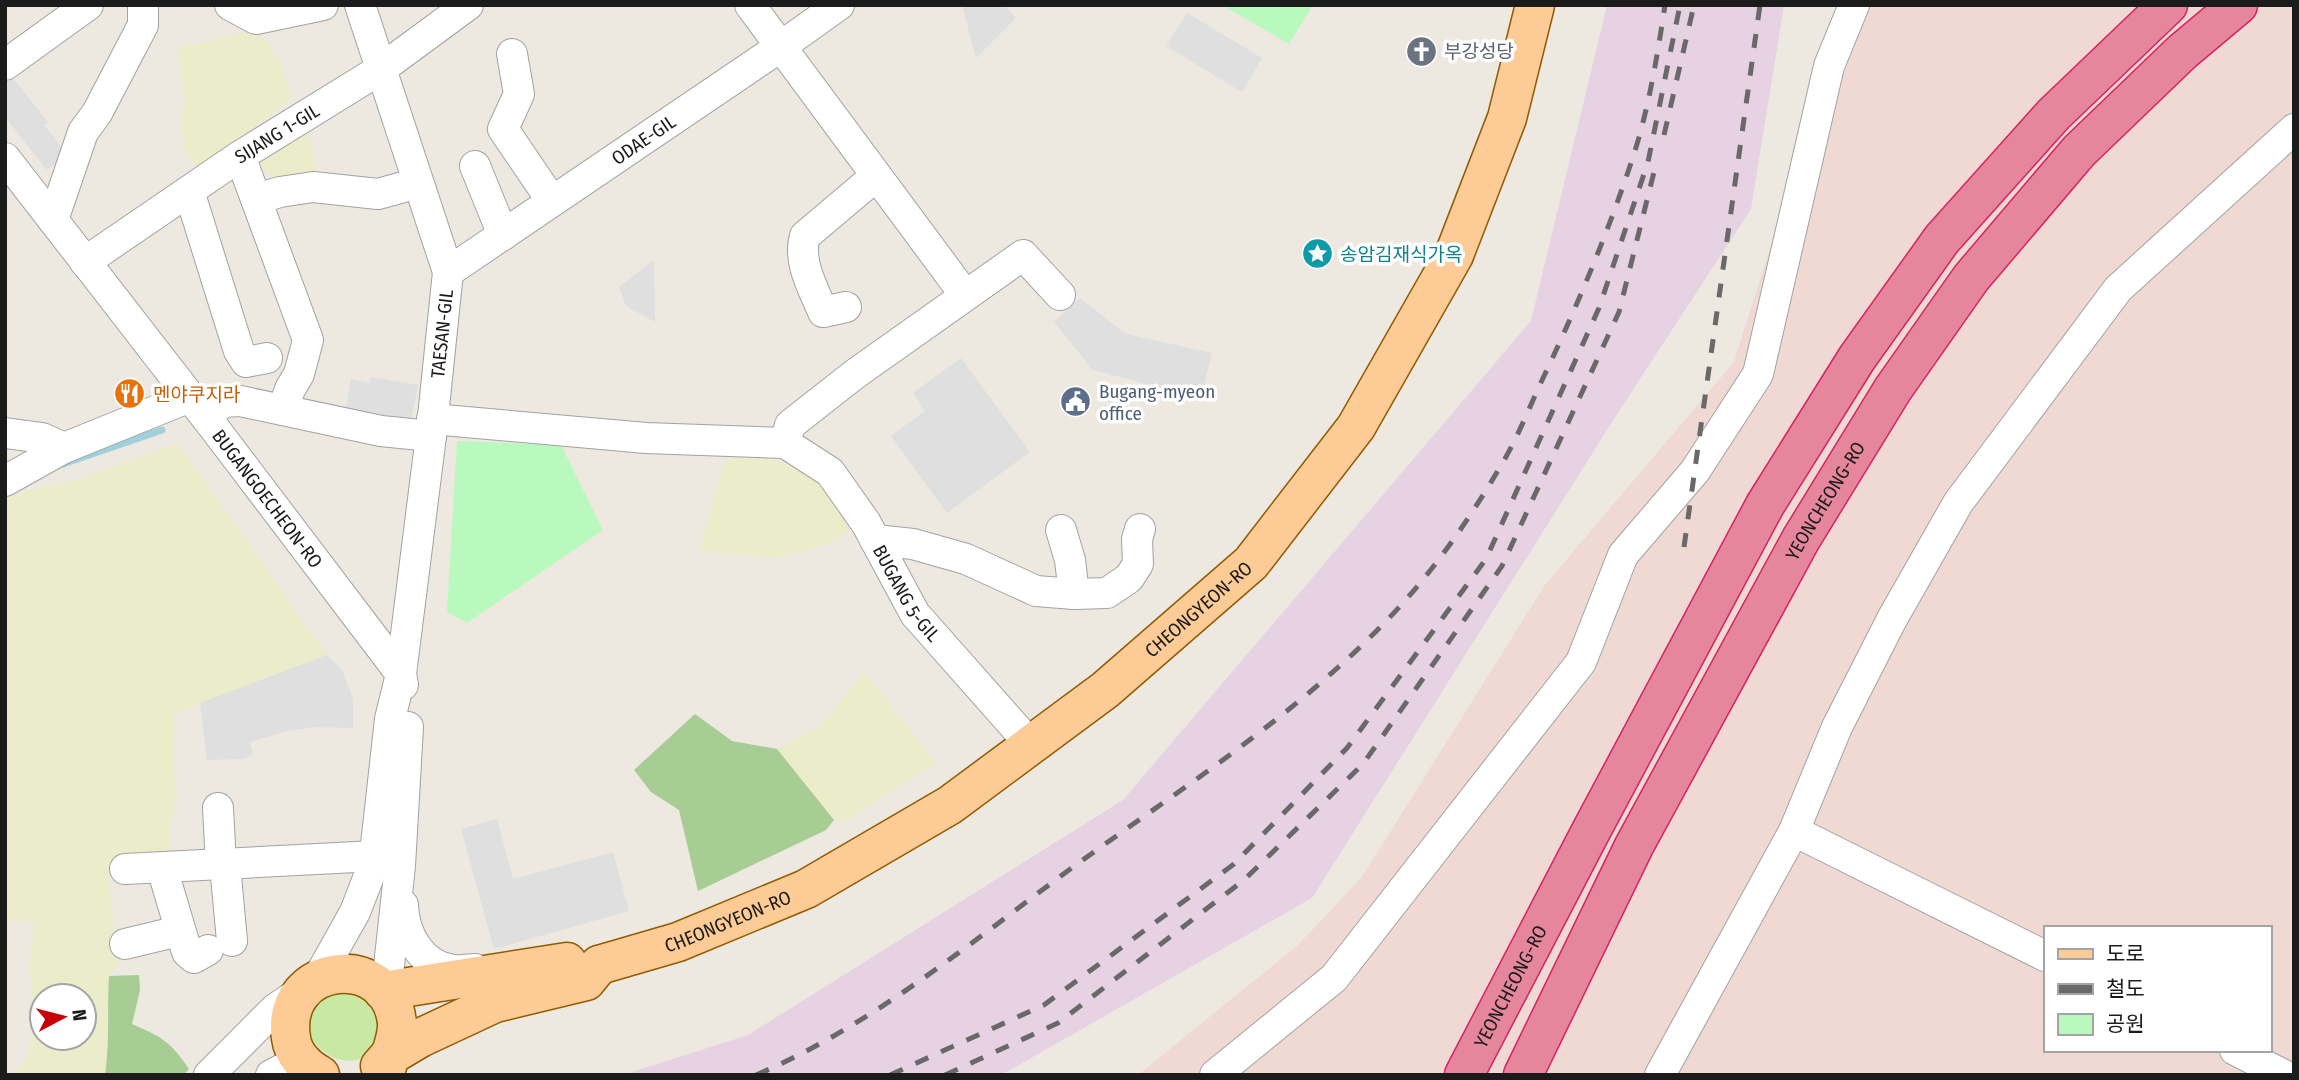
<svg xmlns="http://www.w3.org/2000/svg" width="2299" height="1080" font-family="'Fira Sans Condensed','Noto Sans KR',sans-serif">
	<rect width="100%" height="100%" fill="#ede8e0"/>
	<path fill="#e6d2e3" d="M1607 5H1784L1751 209 1619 411 1312 898 1001 1075H623L748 1035 1123 800 1531 321Z"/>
	<path fill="#efd9d2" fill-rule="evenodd" d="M1847 5H2294V1075H1138L1298 945 1362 877 1545 585 1734 362ZM2045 928H2269V1050H2045Z"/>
	<path fill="#ebecca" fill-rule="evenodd" d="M254 30 270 44 282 67 292 98 197 170 184 149 181 122 185 99 178 46 198 44Z
		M305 127 317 164V181H272L269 171 258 175 254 162Z
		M178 443 327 655 173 714 174 774 178 798 170 822 168 863H122L107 869 119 962 109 976 107 1014 109 1051 105 1075H15L29 1052 34 1021 29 960 35 922 5 919V497L72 481ZM42 996H84V1038H42Z
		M732 458 771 459 800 468 820 484 851 525 838 540 795 554 774 558 699 551 725 459Z
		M864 672 936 763 847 820H834L777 749 819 727Z"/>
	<path fill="#c8e8a4" d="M352 990 372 1002 381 1034C378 1040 375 1048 370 1053 338 1080 279 1029 326 995 332 990 344 991 352 990Z"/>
	<path fill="#a7cc94" d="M695 714 732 741 777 749 834 820 826 830 698 891 679 810 651 792 634 770Z
		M139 975 140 990 132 1024C163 1038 169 1040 189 1069L183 1075H105C110 1042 107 1009 109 976Z"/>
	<path fill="#baf9bd" d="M1222 5H1313L1289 44Z
		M457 441 561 445 603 530 467 623 447 612Z"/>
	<path fill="#dfdfdf" d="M962 5H1004L1016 18 976 58Z
		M1187 13 1262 58 1242 92 1166 46Z
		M12 77 48 122 44 125 67 154 47 170 5 117V83Z
		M654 260 655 322 626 306 619 287Z
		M1080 298 1126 334 1212 353 1201 398 1093 370 1054 322Z
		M961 358 1030 452 947 513 891 436 925 411 913 393Z
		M371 377 418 385 410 425 345 413 351 379 370 383Z
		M327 655 342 670 353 699V728L313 727 287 731 250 742 253 754 243 759 207 760 200 703Z
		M497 819 513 879 613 852 629 911 494 949 461 829Z"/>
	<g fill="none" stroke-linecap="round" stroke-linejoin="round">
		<path stroke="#9fd0db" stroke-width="7" d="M63 464 162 430"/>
		<defs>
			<g id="minor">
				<path d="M230 5 256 19 323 5"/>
				<path d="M750 5 965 295"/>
				<path d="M512 54 519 94 503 129 552 201"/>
				<path d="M5 65 88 5"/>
				<path d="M240 156 308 340 299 374 290 389 283 410"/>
				<path id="s1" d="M5 158 215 429 401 674 403 685"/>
				<path d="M475 166 503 235"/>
				<path d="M189 191 239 351 246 362 267 358"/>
				<path d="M256 199 280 192 313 187 378 194 418 183"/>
				<path d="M53 220 83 132 97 113 143 25V5"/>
				<path id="s2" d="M85 262 240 156 381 69 468 5"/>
				<path id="s3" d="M448 272 780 47 839 5"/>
				<path d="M846 307 823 312C814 290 797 261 805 236L876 176"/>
				<path d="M206 417 223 402 240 401 381 431 431 436"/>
				<path id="s4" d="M432 419 646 438 785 443 830 472 866 523 915 614 1031 745"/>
				<path d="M5 433 42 438 64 448"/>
				<path d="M785 443 790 425 855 374 1023 255 1060 295"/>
				<path d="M5 481 64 448 190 397"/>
				<path d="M875 540 913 544 966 559 1036 591 1074 594 1070 560 1061 530"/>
				<path d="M1074 594 1107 593 1129 578 1138 564 1137 539 1140 529"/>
				<path d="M218 808 221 865"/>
				<path d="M1794 831 2045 956"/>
				<path d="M225 865 232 941"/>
				<path d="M162 868 187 952 194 958 208 950"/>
				<path d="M125 869 375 856"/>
				<path d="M403 905C404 934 421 966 453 970 460 971 468 969 475 969"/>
				<path d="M125 944 179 931"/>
				<path id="s5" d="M318 978 355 912 374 863 390 719 401 674 431 436 448 272 360 5"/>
				<path d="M383 991 388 975 400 866 408 727"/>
				<path d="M2235 1050 2284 1075"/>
				<path d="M209 1075 275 1009 303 990"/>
				<path d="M271 1075 300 1060"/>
				<path d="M1215 1075 1334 978 1581 662 1623 555 1695 471 1758 374 1829 66 1854 5"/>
				<path d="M1660 1075 1794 831 1837 727 1892 619 1958 503 2118 289 2294 129"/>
			</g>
			<g id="major">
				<path id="s6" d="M599 965 678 942 806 889 950 805 1105 690 1251 563 1356 427 1454 255 1507 118 1535 5"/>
				<path d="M383 991 567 962"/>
				<path d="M380 1066 388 1057 420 1038 495 1003 586 981 599 965"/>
				<path d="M320 1075C306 1068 293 1054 291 1038 279 961 390 950 397 1023 398 1040 388 1057 385 1075"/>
			</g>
			<g id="highway">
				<path id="s7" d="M1464 1075 1591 831 1765 505 1857 358 1942 239 2054 114 2168 5"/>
				<path id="s8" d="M1523 1075 1634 846 1801 539 1893 389 1971 278 2079 151 2182 52 2238 5"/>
			</g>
		</defs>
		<use href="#minor" stroke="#a2a2a2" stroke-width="32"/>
		<use href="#major" stroke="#915b00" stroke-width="41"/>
		<use href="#highway" stroke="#d52367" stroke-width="41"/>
		<use href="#minor" stroke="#fff" stroke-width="30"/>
		<use href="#major" stroke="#fccb96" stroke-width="38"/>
		<use href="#highway" stroke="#e6869c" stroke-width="38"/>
		<path stroke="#696969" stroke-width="5" stroke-dasharray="14 14" stroke-linecap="butt" d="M1664 135 1694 5
			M1684 547 1760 5
			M756 1075C871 1026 969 944 1069 870 1184 786 1306 710 1402 604 1439 563 1472 515 1500 467 1518 438 1530 405 1545 374 1577 306 1607 235 1631 163 1648 113 1657 58 1665 5
			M890 1075 1044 1005 1234 864 1347 748 1486 559 1599 308 1648 162 1680 5
			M945 1075 1058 1023 1244 880 1363 764 1502 566 1619 312 1654 172"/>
	</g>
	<defs>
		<symbol id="church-disc" viewBox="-11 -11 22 22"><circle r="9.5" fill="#6b7280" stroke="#fff"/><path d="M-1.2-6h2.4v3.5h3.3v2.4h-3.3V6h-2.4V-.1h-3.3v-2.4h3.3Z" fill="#fff"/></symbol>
		<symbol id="sight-disc" viewBox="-11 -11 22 22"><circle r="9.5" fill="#0f9aa8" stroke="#fff"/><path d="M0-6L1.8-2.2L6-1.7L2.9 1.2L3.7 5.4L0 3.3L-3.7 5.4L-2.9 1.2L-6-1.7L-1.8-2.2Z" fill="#fff"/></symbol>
		<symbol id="restaurant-disc" viewBox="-11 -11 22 22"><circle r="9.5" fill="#e8710a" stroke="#fff"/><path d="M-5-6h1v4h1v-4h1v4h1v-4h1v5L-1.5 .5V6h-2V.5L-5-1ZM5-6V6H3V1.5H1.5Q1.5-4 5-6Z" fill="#fff"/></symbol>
		<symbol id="civic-disc" viewBox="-11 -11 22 22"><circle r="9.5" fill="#5c6f8a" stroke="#fff"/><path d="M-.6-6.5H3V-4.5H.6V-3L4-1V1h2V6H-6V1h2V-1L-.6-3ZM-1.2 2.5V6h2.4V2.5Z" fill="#fff"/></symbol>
	</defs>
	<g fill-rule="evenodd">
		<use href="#church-disc" x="1404" y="34" width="35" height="35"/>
		<use href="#sight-disc" x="1300" y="236" width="35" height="35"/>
		<use href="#restaurant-disc" x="112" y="376" width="35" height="35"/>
		<use href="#civic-disc" x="1058" y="384" width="35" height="35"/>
	</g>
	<g text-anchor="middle" stroke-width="7" stroke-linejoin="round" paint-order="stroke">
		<g font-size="19" fill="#5b616d" stroke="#fff" text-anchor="start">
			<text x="1444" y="58">부강성당</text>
		</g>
		<g font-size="19" fill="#1b1b1b" stroke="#fff">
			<text dy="7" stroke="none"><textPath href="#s2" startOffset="231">SIJANG 1-GIL</textPath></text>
			<text dy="7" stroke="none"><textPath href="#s3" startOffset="236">ODAE-GIL</textPath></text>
			<text dy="7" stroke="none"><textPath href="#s5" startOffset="662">TAESAN-GIL</textPath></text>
			<text dy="7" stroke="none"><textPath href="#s1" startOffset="430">BUGANGOECHEON-RO</textPath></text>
			<text dy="7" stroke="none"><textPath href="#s8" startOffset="649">YEONCHEONG-RO</textPath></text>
			<text dy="7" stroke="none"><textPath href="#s4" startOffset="551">BUGANG 5-GIL</textPath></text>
			<text dy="7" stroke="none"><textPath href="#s6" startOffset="704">CHEONGYEON-RO</textPath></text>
			<text dy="7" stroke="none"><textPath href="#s6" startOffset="136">CHEONGYEON-RO</textPath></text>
			<text dy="7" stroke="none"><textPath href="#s7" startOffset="100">YEONCHEONG-RO</textPath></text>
		</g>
		<g font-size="19" fill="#0d838f" stroke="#fff" text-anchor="start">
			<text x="1340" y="261">송암김재식가옥</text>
		</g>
		<g font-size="19" fill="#4e5e75" stroke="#fff" text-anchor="start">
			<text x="1099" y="398">Bugang-myeon<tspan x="1099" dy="22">office</tspan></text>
		</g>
		<g font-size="19" fill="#c56008" stroke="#fff" text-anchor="start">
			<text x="153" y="401">멘야쿠지라</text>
		</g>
	</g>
	<rect width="2299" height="1080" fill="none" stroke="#1b1b1b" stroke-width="14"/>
	<rect x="2044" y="926" width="228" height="126" fill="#ffffff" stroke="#a4a4a4" stroke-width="2"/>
	<rect x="2058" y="949" width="35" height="10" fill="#fccb96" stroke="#a4a4a4" stroke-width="2"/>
	<text x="2106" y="961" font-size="21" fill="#1b1b1b">도로</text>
	<rect x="2058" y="984" width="35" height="10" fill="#696969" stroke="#a4a4a4" stroke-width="2"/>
	<text x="2106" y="996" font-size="21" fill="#1b1b1b">철도</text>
	<rect x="2058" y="1014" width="35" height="21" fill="#baf9bd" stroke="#a4a4a4" stroke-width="2"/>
	<text x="2106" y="1031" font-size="21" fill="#1b1b1b">공원</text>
	<g transform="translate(63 1017) rotate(83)"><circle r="33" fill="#ffffff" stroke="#a4a4a4" stroke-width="2"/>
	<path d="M0-5L12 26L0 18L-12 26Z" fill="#c50008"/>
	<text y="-10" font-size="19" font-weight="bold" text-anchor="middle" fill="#1b1b1b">N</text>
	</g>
</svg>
